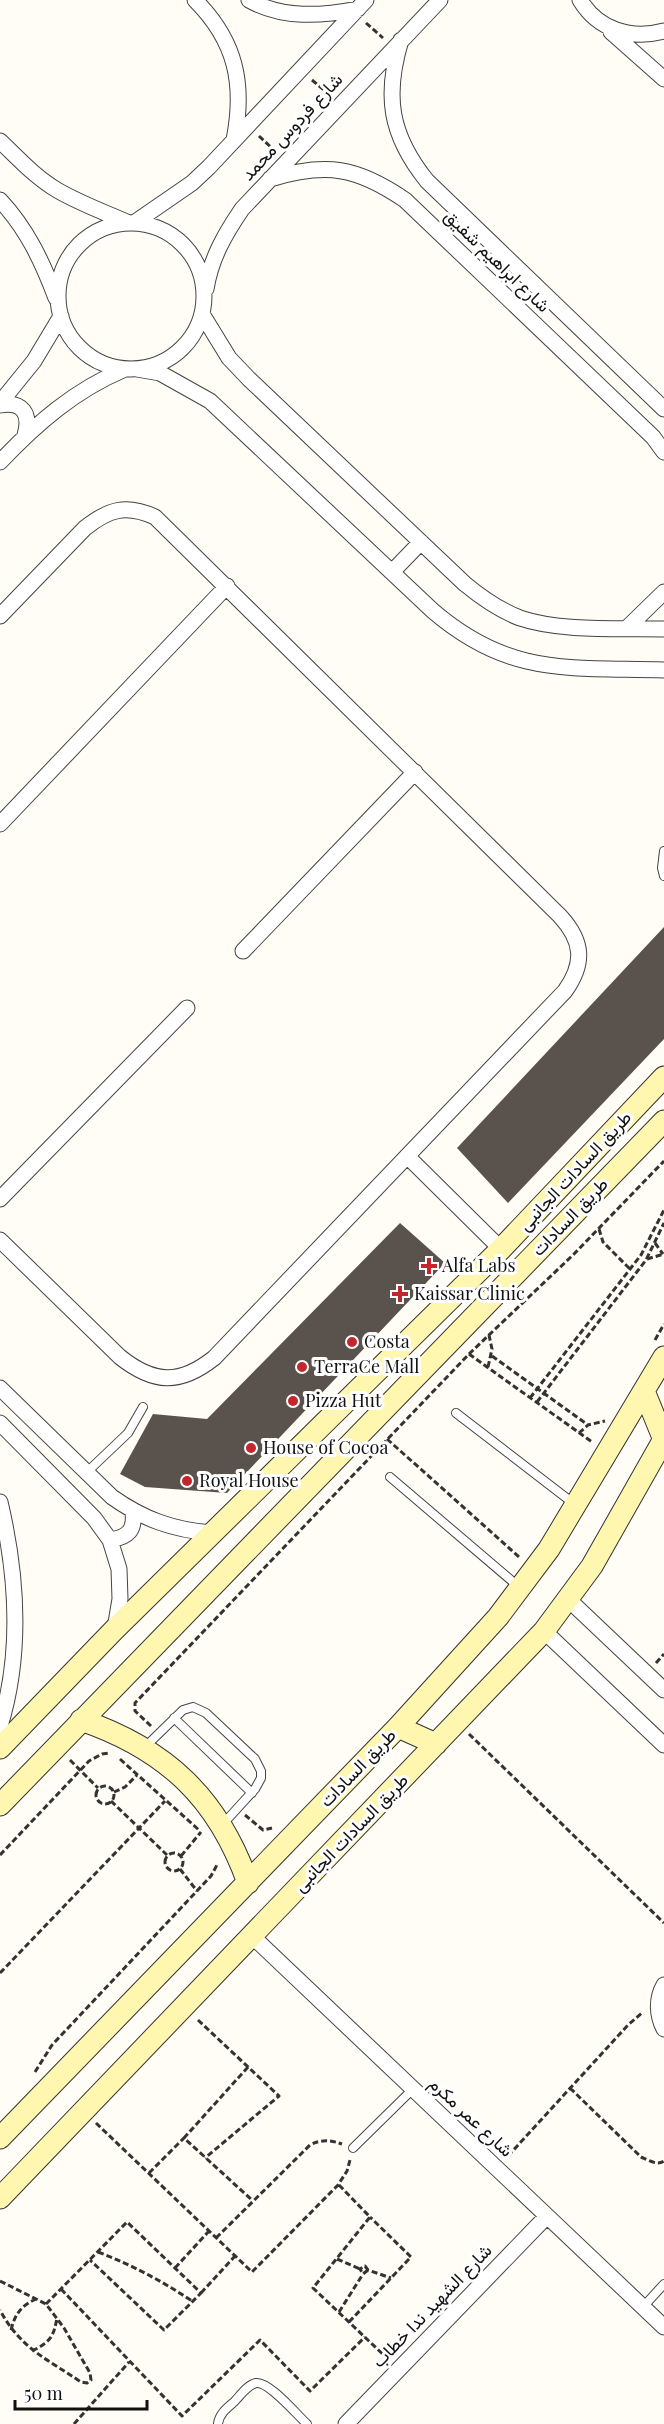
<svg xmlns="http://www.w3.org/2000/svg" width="664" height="2424" font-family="'Playfair Display',Vazirmatn,serif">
	<rect width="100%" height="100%" fill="#fffdf5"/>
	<path fill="#5a524d" d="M664 927V1039L508 1203 457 1148Z
		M400 1223 445 1263 227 1493 145 1487 120 1474 153 1414 207 1419Z"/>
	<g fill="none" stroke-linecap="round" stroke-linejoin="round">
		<defs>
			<path id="lane" d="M664 851 662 868 664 876
				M456 1413 573 1503
				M87 1472 128 1433 143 1407
				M390 1477 519 1587
				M174 1718 252 1793
				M144 1748 183 1710 193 1707 206 1713 255 1759 261 1771V1778L255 1789 223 1824
				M353 2148 413 2089
				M643 2307 664 2284
				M218 2424C219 2414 227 2408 234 2402 240 2396 247 2385 256 2383 269 2381 297 2415 307 2424"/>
			<path id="street" d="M195 0C236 41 245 84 234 140
				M249 0C283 19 321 16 358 9
				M580 0C598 30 631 40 664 31
				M611 32 664 79
				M401 40C384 96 390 135 427 181L664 409
				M0 141C18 158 35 177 57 190 79 203 104 212 129 223
				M270 179C326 162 357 167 405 200L653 437 664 452
				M0 200C27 229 42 261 56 298
				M134 223 192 183 209 167 366 0
				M58 296a73 73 0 1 1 146 0a73 73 0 1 1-146 0Z
				M206 289C211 258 225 234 242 209L440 0
				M202 314 229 358 249 379 465 584C482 598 499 610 520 618 561 632 620 628 664 629
				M137 369 160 373 210 401 433 611C510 677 569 667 664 670
				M0 403 34 361 61 316
				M0 405C23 401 31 414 25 435
				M0 462C37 423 75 390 125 369
				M392 572 421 542
				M0 616 85 528C109 509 126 504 155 517L560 916C583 941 585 963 565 991L214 1358C180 1385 154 1384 120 1357L0 1240
				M627 628 664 592
				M0 824 227 586
				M243 951 415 772
				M407 1156 501 1249
				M0 1199 187 1008
				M0 1388 112 1497C143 1519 173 1530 212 1533
				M0 1423 94 1518 110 1540 119 1569 120 1599 115 1629
				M0 1502C17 1574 22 1654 0 1726
				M110 1540C129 1537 135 1530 133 1511
				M569 1600 664 1690
				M544 1631 664 1745
				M252 1936 664 2327
				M664 1985C656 1999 657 2015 664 2029
				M346 2424 547 2216"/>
			<path id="secondary" d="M644 1391 664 1440
				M81 1720C166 1749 218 1798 248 1883
				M398 1727 436 1744
				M0 1748 115 1629 501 1249 664 1077
				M0 1805 664 1121
				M0 2138 398 1727 498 1617 549 1549 664 1357
				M0 2198 544 1631 592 1566 664 1439"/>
		</defs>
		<use href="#lane" stroke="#444" stroke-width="10"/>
		<use href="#street" stroke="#444" stroke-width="17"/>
		<use href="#secondary" stroke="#333" stroke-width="23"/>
		<path stroke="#333" stroke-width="3" stroke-dasharray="6 3" stroke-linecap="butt" d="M366 23 383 38
			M312 80 330 95
			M259 136 276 152
			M599 1229 603 1242 630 1269
			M655 1243 663 1254
			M647 1259 664 1254
			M655 1340 664 1324
			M469 1354 592 1442
			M492 1356 588 1425
			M488 1367 492 1349 489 1335
			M530 1398 641 1255 664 1210
			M537 1402 646 1260 664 1223
			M579 1433 588 1425 605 1421
			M387 1439 519 1557
			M656 1663 664 1654
			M151 1726 135 1711V1703L469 1354 574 1254 664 1161
			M469 1734 664 1923
			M120 1759 200 1831
			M70 1760 98 1788
			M96 1795a9 9 0 1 1 18 0a9 9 0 1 1-18 0Z
			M114 1792 125 1787 137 1775
			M111 1801 167 1855
			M245 1815 263 1830 272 1828
			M165 1862a9 9 0 1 1 18 0a9 9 0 1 1-18 0Z
			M0 1855 89 1761 102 1754 109 1753
			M181 1856 201 1832
			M180 1869 197 1891
			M0 1973 165 1801
			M198 2020 279 2096 205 2158
			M248 2067 184 2138 253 2201
			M35 2072 52 2045 211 1876 218 1863
			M570 2088 641 2157C648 2160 657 2166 664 2161
			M96 2123 252 2272 338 2185 347 2171 350 2160
			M508 2156 628 2025 643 2012
			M149 2173 184 2138
			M339 2185 370 2217 313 2288 389 2360
			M216 2238 310 2145C322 2139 330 2140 342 2144
			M98 2252C132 2265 162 2281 192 2301
			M337 2259 360 2269
			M175 2268 209 2231
			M368 2270 363 2274 360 2269 365 2266 368 2270 391 2278
			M0 2281 46 2304 64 2328 90 2373 91 2380 87 2383 81 2382C47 2359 20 2348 0 2310
			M61 2289 182 2416 260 2340 310 2391 365 2337
			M201 2293 235 2256
			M46 2304 127 2222 201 2293 164 2330 90 2260
			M339 2312 363 2274
			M349 2322 411 2257 370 2217
			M11 2330C15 2314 21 2306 36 2299
			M32 2351C50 2342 54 2337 57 2317
			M74 2424 129 2362"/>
		<use href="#lane" stroke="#fff" stroke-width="8"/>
		<use href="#street" stroke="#fff" stroke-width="15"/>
		<use href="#secondary" stroke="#fff6b0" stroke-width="21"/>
	</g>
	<g fill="#c4262e" stroke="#fff" stroke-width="2">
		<path d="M426 1257h6v6h6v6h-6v6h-6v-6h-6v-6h6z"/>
		<path d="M397 1285h6v6h6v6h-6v6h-6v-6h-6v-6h6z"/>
		<circle cx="352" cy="1342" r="6"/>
		<circle cx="302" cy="1367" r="6"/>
		<circle cx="293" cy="1401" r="6"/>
		<circle cx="251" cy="1448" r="6"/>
		<circle cx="187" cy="1481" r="6"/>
	</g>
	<g text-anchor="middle" stroke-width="6" stroke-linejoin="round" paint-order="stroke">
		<g font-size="18" fill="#111" stroke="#fff">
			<text transform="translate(292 127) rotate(-47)" y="6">شارع فردوس محمد</text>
			<text transform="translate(497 261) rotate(44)" y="6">شارع ابراهيم شفيق</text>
			<text transform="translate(575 1171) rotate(-47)" y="6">طريق السادات الجانبى</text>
			<text transform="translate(570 1217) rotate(-46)" y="6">طريق السادات</text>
			<text transform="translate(358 1768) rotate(-46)" y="6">طريق السادات</text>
			<text transform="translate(351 1833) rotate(-46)" y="6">طريق السادات الجانبى</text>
			<text transform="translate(471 2117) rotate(43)" y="6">شارع عمر مكرم</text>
			<text transform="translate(432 2306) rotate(-46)" y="6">شارع الشهيد ندا خطاب</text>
		</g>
		<g font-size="18" fill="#111" stroke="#fff" text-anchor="start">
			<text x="442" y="1272">Alfa Labs</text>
			<text x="414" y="1300">Kaissar Clinic</text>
			<text x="364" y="1348">Costa</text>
			<text x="314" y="1373">TerraCe Mall</text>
			<text x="305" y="1407">Pizza Hut</text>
			<text x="263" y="1454">House of Cocoa</text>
			<text x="199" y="1487">Royal House</text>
		</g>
	</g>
	<path d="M15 2400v9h132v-9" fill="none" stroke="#111111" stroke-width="3"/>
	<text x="24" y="2400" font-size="18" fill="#111111" stroke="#ffffff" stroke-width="4.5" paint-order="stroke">50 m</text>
</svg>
